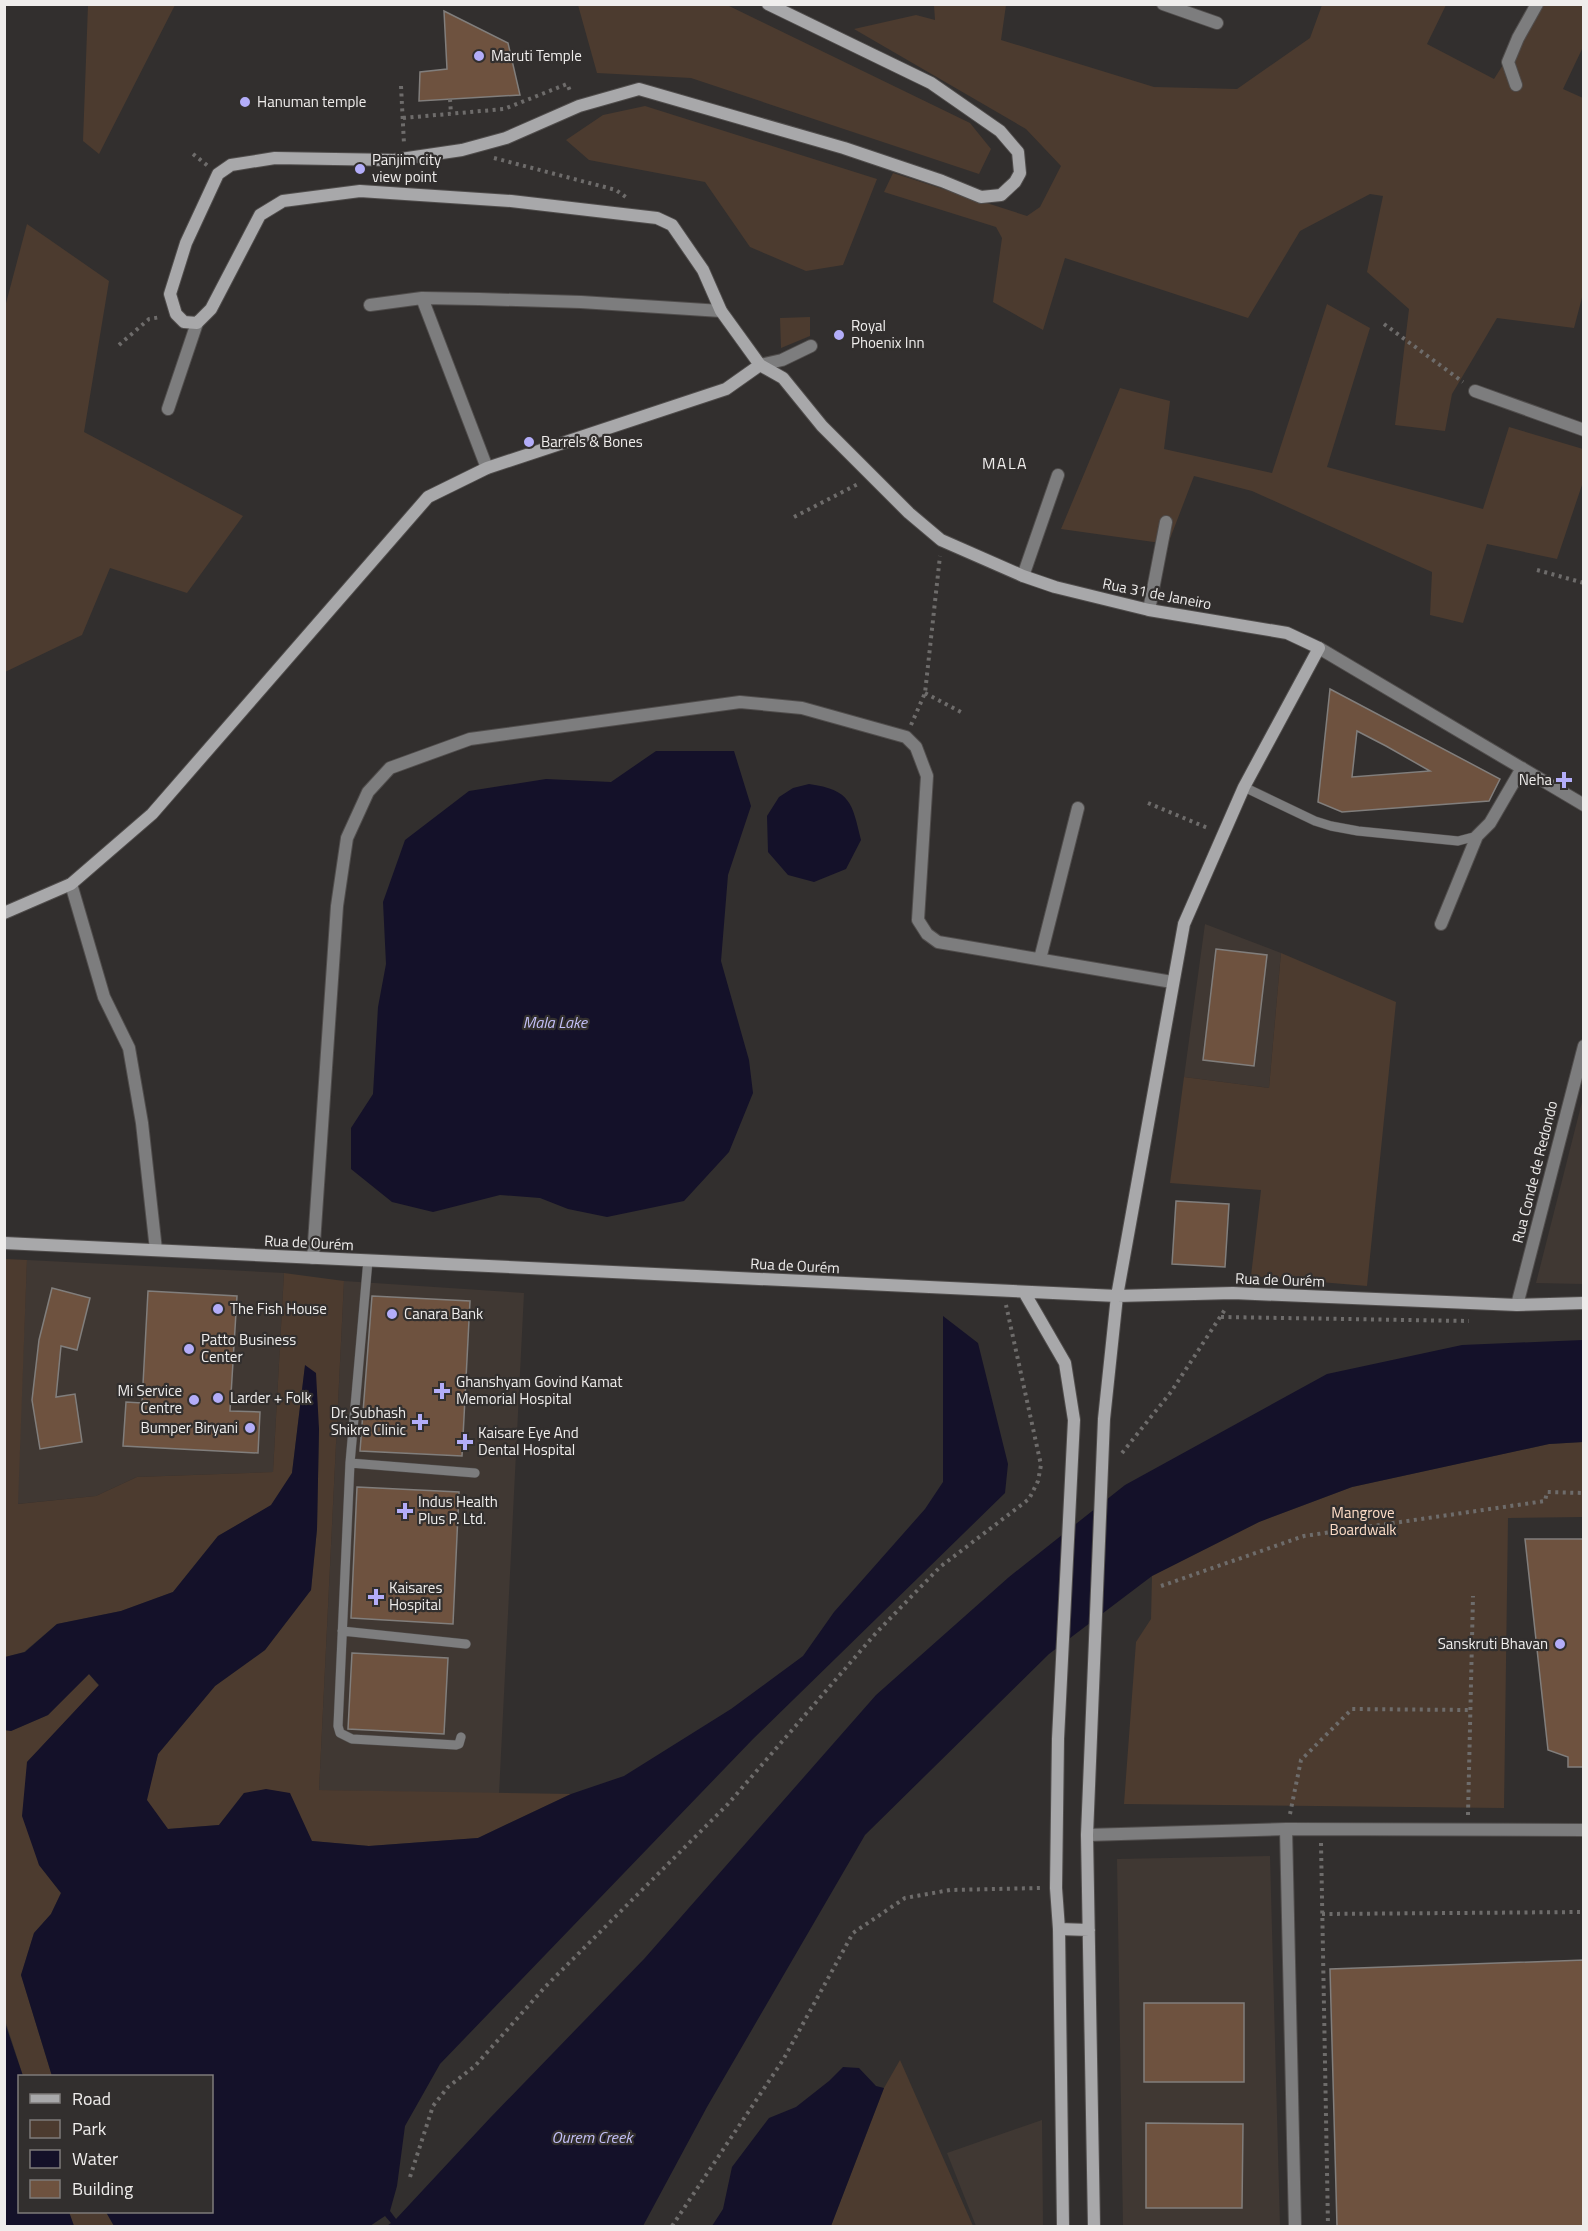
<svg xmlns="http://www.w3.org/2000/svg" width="1588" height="2231" font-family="'Titillium Web',sans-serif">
	<rect width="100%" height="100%" fill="#322f2e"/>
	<path fill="#403833" d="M1205 924 1281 953 1269 1088 1184 1077Z
		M1583 1098V1284L1536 1283Z
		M27 1260 284 1273 273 1472 137 1477 96 1496 17 1504Z
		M344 1281 524 1293 499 1794 319 1790Z
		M1270 1856 1280 2226H1123L1117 1859Z
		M1042 2120 1043 2226H976L947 2153Z"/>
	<path fill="#4c3b2f" d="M88 5H175L99 154 83 141Z
		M578 5H727L970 123 991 149 979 174 691 78 597 73Z
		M934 5H1006L1001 40 1154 87 1237 89 1310 38 1322 5H1446L1427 44 1494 79 1541 5H1583V47L1563 89 1583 98 1584 290 1574 328 1497 318 1452 394 1445 431 1395 425 1409 309 1367 272 1383 196 1370 194 1300 231 1248 318 1065 258 1043 330 993 302 1002 238 996 227 884 192 893 173 1027 216 1040 207 1061 166 1026 129 854 29 916 15 935 20Z
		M645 106 877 179 843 265 806 271 750 247 705 182 589 160 566 140 603 115Z
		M27 224 109 281 84 432 243 516 187 593 110 568 82 635 5 672V307Z
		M1327 304 1370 328 1327 467 1483 509 1509 427 1583 449V482L1557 559 1487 544 1463 623 1430 615 1432 572 1252 491 1194 476 1168 544 1061 529 1120 388 1170 401 1164 449 1272 473Z
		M810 317V336L781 348 780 318Z
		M1281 953 1396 1002 1367 1286 1251 1276 1261 1190 1170 1183 1184 1077 1269 1088Z
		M5 1259 27 1260 18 1504 96 1496 137 1477 273 1472 284 1273 344 1281 319 1790 571 1794 478 1838 369 1846 311 1841 244 1793 219 1825 167 1829 146 1800 158 1754 215 1686 265 1650 311 1590 317 1529 319 1429 305 1366 292 1473 271 1506 218 1536 173 1592 121 1611 57 1624 24 1652 5 1657Z
		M1583 1442V1517L1508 1518 1504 1808 1124 1804 1136 1642 1151 1619 1152 1576 1259 1522 1352 1487 1549 1444Z
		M89 1674 99 1686 27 1762 39 1865 61 1893 51 1914 34 1933 21 1975 52 2076H23L5 2020 4 1730 11 1731 48 1715Z
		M900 2060 973 2226H831L884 2088Z
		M69 2212H106L114 2226H74Z"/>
	<path fill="#141129" d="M656 751H734L751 806 728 875 721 961 749 1060 753 1093 729 1152 684 1201 607 1217 568 1209 540 1198 500 1195 433 1212 392 1202 351 1169V1128L373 1094 378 1007 386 964 383 902 405 840 469 791 546 779 611 782Z
		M809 784C851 790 852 803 861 840L846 869 814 882 788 875 768 852 767 816 779 797 793 788Z
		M943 1316 978 1343 1008 1464 1005 1493 753 1739 440 2064 405 2126 397 2186 390 2211 396 2219 490 2118 644 1959 876 1695 1009 1577 1125 1485 1327 1374 1462 1345 1583 1340V1442L1549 1444 1352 1487 1259 1522 1152 1576 1049 1654 865 1835 707 2107 643 2226H387L391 2223 385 2216 370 2226H114L106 2212H212V2076H52L21 1975 34 1933 51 1914 61 1893 39 1865 22 1816 27 1762 99 1685 89 1674 48 1715 11 1731 5 1730V1657L25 1652 57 1624 121 1611 173 1592 218 1536 271 1505 292 1473 305 1365 316 1373 319 1429 317 1529 311 1590 265 1650 215 1686 158 1754 147 1800 168 1829 219 1825 244 1793 266 1789 290 1793 312 1841 369 1846 478 1838 571 1794 624 1776 731 1709 803 1656 834 1612 925 1509 943 1482Z
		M4 2020 23 2076H20V2212H69L74 2226H5Z
		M843 2067 859 2068 876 2086 884 2088 831 2226H712L723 2209 732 2167 769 2118 796 2107 829 2081Z"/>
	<path fill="#6e523f" stroke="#817e7c" stroke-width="1.5" fill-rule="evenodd" d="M444 11 508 43 520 95 419 101 420 72 447 69Z
		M1330 689 1500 779 1489 801 1342 812 1318 802ZM1357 731 1386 746 1430 771 1352 777Z
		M1216 949 1267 955 1254 1066 1203 1060Z
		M1176 1201 1229 1204 1225 1267 1172 1264Z
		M52 1288 90 1298 77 1350 61 1346 56 1397 75 1394 82 1442 40 1449 32 1400 39 1340Z
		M148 1291 237 1296 230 1411 260 1412 258 1453 123 1446 126 1402 142 1403Z
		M372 1296 470 1301 462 1456 360 1451Z
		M357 1487 459 1492 453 1624 351 1618Z
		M1525 1539H1584V1767H1568V1757L1548 1750Z
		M352 1653 448 1658 444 1734 348 1729Z
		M1584 1960V2226H1337L1330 1969Z
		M1144 2003H1244V2082H1144Z
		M1146 2123 1243 2124 1242 2208H1146Z"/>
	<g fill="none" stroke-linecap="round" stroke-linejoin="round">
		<defs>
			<path id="lane" d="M1244 787 1315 821 1331 826 1358 831 1458 841 1477 836
				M368 1260 350 1463 338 1726 340 1733 352 1739 456 1745 459 1744 461 1737
				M350 1463 475 1473
				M342 1631 466 1644"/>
			<path id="street" d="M1163 4 1217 23
				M1516 85 1508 62 1518 38 1537 4
				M422 298 487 468
				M370 305 422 298 479 299 581 302 721 311
				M760 365 782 360 811 346
				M1475 391 1584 430
				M168 409 197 323
				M1023 576 1058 475
				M1149 610 1166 522
				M1319 648 1584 805
				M71 884 104 997 129 1048 142 1123 156 1250
				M1441 924 1477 836 1490 823 1522 768
				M1040 959 1078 808
				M313 1258 337 906 347 838 368 792 390 768 470 739 740 702 802 708 906 737 916 747 927 776 918 920 927 934 938 942 1172 982
				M1517 1305 1584 1046
				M1286 1829 1295 2226
				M1087 1835 1286 1829 1584 1830"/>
			<path id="secondary" d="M768 4 931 83 1000 131 1018 152 1020 173 1015 182 1001 195 981 197 942 181 844 148 639 89 579 106 506 138 462 150 394 160 275 158 231 165 218 174 186 243 170 294 176 314 184 322 197 323 211 309 260 215 283 201 360 191 511 201 657 218 672 225 703 270 721 311 760 365 783 378 822 426 909 513 941 540 1023 576 1055 587 1149 610 1287 633 1319 648 1244 787 1184 924 1117 1296 1104 1419 1087 1835 1094 2226
				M4 913 71 884 152 814 428 497 487 468 726 389 760 365
				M4 1243 1117 1296 1233 1293 1517 1305 1584 1303
				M1024 1292 1065 1363 1074 1420 1058 1739 1056 1888 1059 1929 1063 2226
				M1059 1929 1089 1930"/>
		</defs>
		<use href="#lane" stroke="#504d4c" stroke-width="10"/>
		<use href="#street" stroke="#504d4c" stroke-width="14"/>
		<use href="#secondary" stroke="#504d4c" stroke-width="14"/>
		<path stroke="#6e6c6b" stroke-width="4" stroke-dasharray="3 4.5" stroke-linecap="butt" d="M401 86 404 144
			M450 99 451 114
			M403 118 504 109 567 84 571 93
			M193 154 208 166
			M494 158 616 190 627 198
			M1384 324 1463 382
			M119 345 149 319 161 317
			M794 517 860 483
			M1537 570 1584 583
			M925 693 961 712
			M911 725 925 693 940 556
			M1148 803 1210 829
			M1221 1317 1469 1321
			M1122 1453 1171 1392 1226 1308
			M1161 1586 1304 1536 1545 1501 1547 1492 1584 1493
			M1290 1814 1301 1760 1352 1709 1470 1710
			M1468 1815 1473 1596
			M1321 1843 1328 2226
			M1322 1914 1584 1912
			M410 2177 433 2106 448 2087 475 2066 545 1987 728 1804 876 1633 940 1567 1029 1499 1038 1481 1041 1465 1006 1305
			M672 2226 783 2060 853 1933 905 1898 950 1890 1042 1888"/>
		<use href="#lane" stroke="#7d7d7e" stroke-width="9"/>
		<use href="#street" stroke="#7d7d7e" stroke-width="12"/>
		<use href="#secondary" stroke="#a8a8aa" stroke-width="12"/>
	</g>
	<g fill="#b3adf9" stroke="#322f2e" stroke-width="2">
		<circle cx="479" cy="56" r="6"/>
		<circle cx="245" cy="102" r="6"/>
		<circle cx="360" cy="169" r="6"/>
		<circle cx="839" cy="335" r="6"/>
		<circle cx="529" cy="442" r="6"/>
		<path d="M1561 771h6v6h6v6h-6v6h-6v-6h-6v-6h6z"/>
		<circle cx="218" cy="1309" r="6"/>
		<circle cx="392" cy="1314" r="6"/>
		<circle cx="189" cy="1349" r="6"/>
		<path d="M439 1382h6v6h6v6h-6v6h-6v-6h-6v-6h6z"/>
		<circle cx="218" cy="1398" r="6"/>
		<circle cx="194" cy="1400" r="6"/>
		<path d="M417 1413h6v6h6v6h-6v6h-6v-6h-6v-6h6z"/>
		<circle cx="250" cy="1428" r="6"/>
		<path d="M462 1433h6v6h6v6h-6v6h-6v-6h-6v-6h6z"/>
		<path d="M402 1502h6v6h6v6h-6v6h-6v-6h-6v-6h6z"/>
		<path d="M373 1588h6v6h6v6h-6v6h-6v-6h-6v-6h6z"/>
		<circle cx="1560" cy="1644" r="6"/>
	</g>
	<g text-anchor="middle" stroke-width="4.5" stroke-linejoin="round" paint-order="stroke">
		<g font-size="15" fill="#efedec" stroke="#322f2e" text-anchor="start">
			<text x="491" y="61">Maruti Temple</text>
			<text x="257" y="107">Hanuman temple</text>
			<text x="372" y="165">Panjim city<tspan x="372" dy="17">view point</tspan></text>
			<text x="851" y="331">Royal<tspan x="851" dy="17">Phoenix Inn</tspan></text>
			<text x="541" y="447">Barrels &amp; Bones</text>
			<text x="1552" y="785" text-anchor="end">Neha</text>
			<text x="230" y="1314">The Fish House</text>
			<text x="404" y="1319">Canara Bank</text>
			<text x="201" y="1345">Patto Business<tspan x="201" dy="17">Center</tspan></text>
			<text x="456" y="1387">Ghanshyam Govind Kamat<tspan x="456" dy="17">Memorial Hospital</tspan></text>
			<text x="182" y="1396" text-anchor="end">Mi Service<tspan x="182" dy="17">Centre</tspan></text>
			<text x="230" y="1403">Larder + Folk</text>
			<text x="406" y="1418" text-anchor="end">Dr. Subhash<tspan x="406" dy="17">Shikre Clinic</tspan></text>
			<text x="238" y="1433" text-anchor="end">Bumper Biryani</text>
			<text x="478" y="1438">Kaisare Eye And<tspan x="478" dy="17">Dental Hospital</tspan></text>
			<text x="418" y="1507">Indus Health<tspan x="418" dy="17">Plus P. Ltd.</tspan></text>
			<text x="389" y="1593">Kaisares<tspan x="389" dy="17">Hospital</tspan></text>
			<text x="1548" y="1649" text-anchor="end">Sanskruti Bhavan</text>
		</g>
		<g font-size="15" fill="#efedec" stroke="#322f2e">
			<text transform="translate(1157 594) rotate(11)" y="5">Rua 31 de Janeiro</text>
			<text transform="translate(1535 1172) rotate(-76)" y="5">Rua Conde de Redondo</text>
			<text transform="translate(309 1243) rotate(3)" y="5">Rua de Ourém</text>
			<text transform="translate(795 1266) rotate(3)" y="5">Rua de Ourém</text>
			<text transform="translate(1280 1280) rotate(2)" y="5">Rua de Ourém</text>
		</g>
		<g font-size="15" fill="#feddc7" stroke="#322f2e">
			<text x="1363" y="1518">Mangrove<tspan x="1363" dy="17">Boardwalk</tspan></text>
		</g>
		<g font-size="16" letter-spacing="1.5" fill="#efedec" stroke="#322f2e">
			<text x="1005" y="469">MALA</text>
		</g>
		<g font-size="16" font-style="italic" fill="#c4c0f8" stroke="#322f2e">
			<text x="555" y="1028">Mala Lake</text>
			<text x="592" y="2143">Ourem Creek</text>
		</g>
	</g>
	<rect width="1588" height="2231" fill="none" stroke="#efedec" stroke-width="12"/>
	<rect x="18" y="2075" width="195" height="138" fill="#322f2e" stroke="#7e7b7a" stroke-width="1.5"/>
	<rect x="30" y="2094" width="30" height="9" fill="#a8a8aa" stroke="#7e7b7a" stroke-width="1.5"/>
	<text x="72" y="2105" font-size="18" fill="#efedec">Road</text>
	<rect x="30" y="2120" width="30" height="18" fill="#4c3b2f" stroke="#7e7b7a" stroke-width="1.5"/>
	<text x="72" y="2135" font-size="18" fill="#efedec">Park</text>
	<rect x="30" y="2150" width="30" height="18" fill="#141129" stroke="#7e7b7a" stroke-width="1.5"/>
	<text x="72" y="2165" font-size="18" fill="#efedec">Water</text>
	<rect x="30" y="2180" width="30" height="18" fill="#6e523f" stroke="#7e7b7a" stroke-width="1.5"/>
	<text x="72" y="2195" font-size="18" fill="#efedec">Building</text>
</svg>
